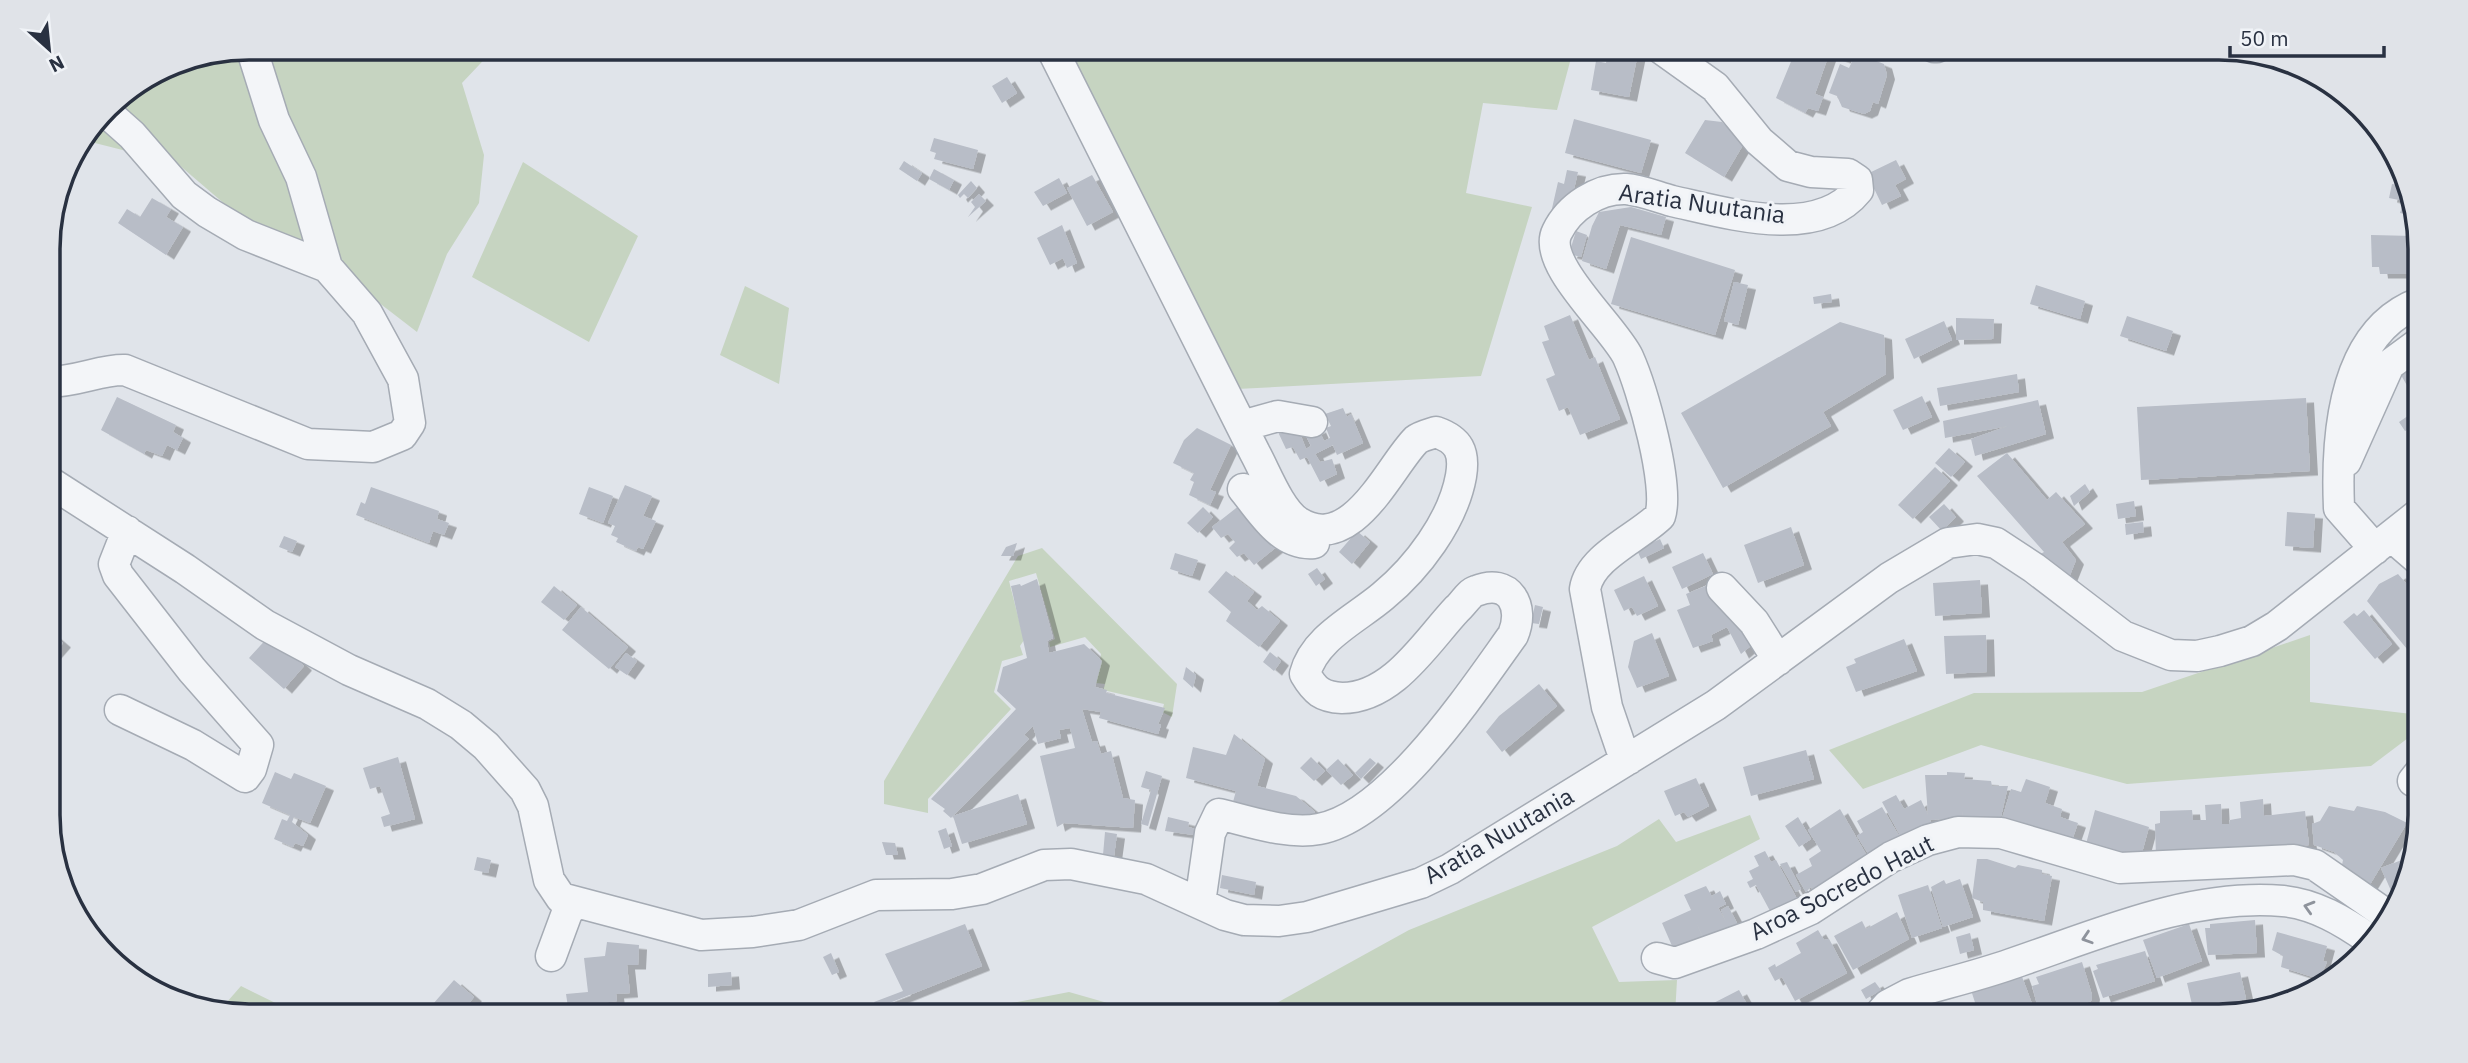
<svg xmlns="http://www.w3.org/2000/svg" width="2468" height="1063" font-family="'IBM Plex Sans',sans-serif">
	<defs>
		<filter id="shadow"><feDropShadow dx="8" dy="4.5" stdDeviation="0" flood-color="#0004"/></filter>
	</defs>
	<rect width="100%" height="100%" fill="#e0e4ea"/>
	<path fill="#c6d4c1" d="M293 47H496L462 83 484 155 479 203 447 254 417 332 304 245 234 212 178 164 83 140 115 97 172 62 231 51V60L273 57Z
		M1067 47H1574L1557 110 1483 103 1466 193 1532 207 1481 376 1237 389Z
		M523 162 638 236 589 342 472 277Z
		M745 286 789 308 779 384 720 355Z
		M1042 548 1177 684 1172 717 1162 712 1164 704 1103 690 1105 684 1096 683 1101 654 1085 637 1050 647 1049 642 1055 639 1036 573 1009 581 1024 640 1020 646 1023 655 1002 661 994 692 1011 709 928 799V813L884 804V781L1018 556Z
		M2310 635V702L2420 715V729L2371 766 2127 784 1981 745 1863 789 1829 750 1974 693 2142 692Z
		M1750 815 1760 839 1592 927 1619 982 1677 980 1675 1015 1165 1016 1273 1005 1409 930 1617 846 1659 819 1676 842Z
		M241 986 302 1016H248L220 1010Z
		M1069 992 1153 1016H957L960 1013Z"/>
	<path fill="#b8bdc7" filter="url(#shadow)" d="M1797 47H1847L1843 59 1829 54 1815 94 1823 97 1818 111 1808 108 1805 113 1776 98Z
		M1609 48 1638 53 1629 97 1591 90 1596 61 1606 63Z
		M1856 53 1884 64 1887 75 1878 104 1873 102 1870 111 1864 114 1842 107 1837 96 1829 93 1840 64 1849 68Z
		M1007 77 1017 93 1002 103 992 86Z
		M1574 119 1651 140 1641 173 1565 153Z
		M1705 120 1722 122 1743 145 1724 177 1685 153Z
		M934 138 978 150 973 169 934 159 936 153 930 151Z
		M1896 160 1906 179 1895 185 1901 196 1882 205 1867 174Z
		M904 161 922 173 917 181 899 169Z
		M934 169 954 180 949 190 929 179Z
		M1567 170 1578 172 1574 189 1583 192 1548 226 1558 182 1564 184Z
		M1092 175 1113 212 1087 226 1067 188Z
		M1059 178 1067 193 1043 206 1034 192Z
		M971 181 977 188 968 198 964 194 960 198 958 195Z
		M2392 184 2404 186 2417 217 2400 213 2404 201 2389 198Z
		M979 194 986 201 968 217 975 207 971 202Z
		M152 198 171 209 166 217 183 227 166 255 118 223 127 209 140 217Z
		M1631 207 1666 217 1661 235 1620 225 1606 269 1582 261 1592 226 1599 212Z
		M1062 225 1077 263 1067 268 1063 258 1050 265 1037 238Z
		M1576 231 1587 235 1581 257 1569 254Z
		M2371 235 2414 236V274H2380L2379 267H2372Z
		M1631 237 1735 270 1715 335 1611 304Z
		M1734 282 1748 285 1738 325 1724 321Z
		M2036 285 2085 301 2080 319 2030 304Z
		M1831 294 1832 302 1814 304 1813 297Z
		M1570 315 1589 360 1595 357 1620 419 1580 435 1568 407 1559 411 1546 379 1555 375 1542 342 1549 340 1544 326Z
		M2127 316 2173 331 2166 351 2120 336Z
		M1956 318 1994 319 1993 339 1956 340Z
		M1944 321 1952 340 1914 359 1905 339Z
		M1840 322 1884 335 1886 374 1823 412 1831 426 1723 488 1681 413Z
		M2419 350V381L2420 408 2394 363Z
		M2017 374 2019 392 1940 406 1937 388Z
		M1922 396 1932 417 1903 430 1893 410Z
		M117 397 176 425 173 432 183 438 177 450 167 445 162 456 146 450 144 454 101 430Z
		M2306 398 2310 471 2141 480 2137 407Z
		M2038 400 2046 434 1975 456 1971 439 2008 426 1945 438 1943 421Z
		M1343 408 1347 417 1351 414 1363 443 1337 455 1333 445 1315 454 1320 462 1332 459 1337 474 1320 482 1307 457 1300 460 1293 447 1286 449 1278 432 1296 423 1306 449 1311 446 1305 434 1318 428 1324 441 1330 438 1326 428 1331 426 1325 414Z
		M2415 411 2420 422 2405 431 2399 422Z
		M1197 428 1231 445 1210 490 1216 492 1210 505 1189 495 1194 482 1190 480 1194 473 1173 463 1184 440Z
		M1949 448 1965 462 1951 477 1935 463Z
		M2007 453 2047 500 2056 492 2085 524 2062 542 2076 560 2068 580 2037 556 2044 552 1977 476Z
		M1935 467 1950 481 1913 519 1898 505Z
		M2085 484 2090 492 2074 506 2070 496Z
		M625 485 652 496 643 516 656 521 643 549 638 547 636 551 616 542 618 538 611 535 615 526 608 523Z
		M371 487 439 511 437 519 449 523 444 535 433 531 429 543 356 515 361 502 365 504Z
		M589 487 613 496 603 523 579 514Z
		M2134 501 2136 516 2118 519 2116 504Z
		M1944 504 1956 517 1942 531 1929 517Z
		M1240 505 1279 545 1254 565 1244 553 1237 557 1229 548 1235 542 1228 534 1221 538 1212 527Z
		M1203 507 1213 517 1198 533 1187 523Z
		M2287 512 2315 514 2313 548 2285 546Z
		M2143 522 2144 532 2126 535 2125 524Z
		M1791 527 1804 565 1758 583 1744 545Z
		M1357 531 1370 542 1352 564 1339 552Z
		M284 536 297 541 292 552 279 547Z
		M1660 539 1664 548 1641 559 1637 550Z
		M1017 543 1013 556H1001L1006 547Z
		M1175 553 1198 560 1192 576 1170 569Z
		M1703 553 1713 574 1682 589 1672 567Z
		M1317 568 1325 579 1316 586 1308 574Z
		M1226 571 1254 592 1247 601 1257 610 1262 606 1280 621 1259 647 1226 621 1231 612 1208 592Z
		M2398 574 2418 597 2420 596V638L2407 649 2367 601 2379 584Z
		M1644 576 1658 606 1637 616 1632 607 1624 611 1614 590Z
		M1037 579 1053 638 1047 641 1049 653 1084 644 1102 661 1095 687 1107 690 1106 693 1165 708 1158 724 1161 725 1158 734 1099 718 1101 712 1082 709 1092 742 1097 741 1101 754 1111 751 1123 798 1135 800 1133 828 1064 823 1057 827 1040 756 1075 748 1070 728 1059 730 1061 738 1038 744 1033 726 1024 735 1029 739 951 818 943 811 945 809 931 799 1016 709 997 691 1003 667 1027 658 1011 586 1020 584 1021 586Z
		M1980 580 1982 613 1935 616 1933 583Z
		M1708 585 1712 596 1759 639 1741 654 1727 627 1711 635 1713 641 1693 648 1677 610 1690 605 1686 594Z
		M554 586 577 605 564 620 541 602Z
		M1535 605 1543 607 1539 624 1531 623Z
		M581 607 628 647 609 669 562 630Z
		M2364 610 2392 644 2375 659 2343 622 2354 613 2357 616Z
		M49 631 63 643 49 659Z
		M1652 633 1669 676 1637 688 1628 667 1634 641Z
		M270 635 304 666 284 689 249 658Z
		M1986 635 1987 672 1946 674 1944 636Z
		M1904 639 1917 671 1856 692 1846 667 1856 663 1854 659Z
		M1270 652 1281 661 1274 671 1263 662Z
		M626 653 637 661 627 675 615 667Z
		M1186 667 1196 675 1193 688 1183 679Z
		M2420 673V700L2413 701 2410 674Z
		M1539 684 1557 706 1502 752 1486 732 1499 716Z
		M1234 734 1265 759 1257 786 1296 796 1315 812 1313 819 1233 802 1236 791 1186 778 1193 747 1226 755Z
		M1806 750 1814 779 1751 796 1743 767Z
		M398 757 415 819 384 827 381 817 390 814 380 786 370 789 363 768Z
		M1311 757 1325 771 1314 781 1300 768Z
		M1370 758 1376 763 1361 779 1355 773Z
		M1338 759 1353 775 1341 785 1326 770Z
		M1146 771 1162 776 1148 826 1141 824 1151 790 1141 787Z
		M275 772 291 779 294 773 326 786 310 823 294 817 292 822 308 835 303 846 295 843 293 847 274 839 282 819 287 821 290 815 262 803Z
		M1947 772 1965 773 1964 779 1991 781 1992 786H2008L2000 821 1963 828V810L1961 829H1944V819L1930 820 1937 834 1907 848 1882 802 1896 795 1904 809 1921 800 1928 815 1925 775H1947Z
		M1696 778 1709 806 1688 817 1684 812 1675 816 1664 791Z
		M2026 779 2050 787 2045 803 2062 809 2060 817 2078 823 2071 843 2001 822 2011 789 2021 792Z
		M1018 794 1027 824 962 844 953 816Z
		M2263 799 2264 816 2305 811 2309 845 2156 857 2155 824 2160 823V811L2192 810 2193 820H2206L2205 805 2221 804 2222 824H2229L2230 820 2241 818 2240 802Z
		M2329 806 2354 811 2357 806 2385 812 2407 823 2369 886 2341 870 2343 860 2334 852 2314 845 2312 824 2320 821Z
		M1882 807 1902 841 1869 855 1857 836 1863 832 1857 821Z
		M1840 809 1867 856 1813 890 1811 887 1806 892 1796 875 1812 866 1809 859 1821 851 1808 830Z
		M2095 810 2149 827 2140 860 2086 844Z
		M1168 817 1189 822 1188 827 1196 829 1194 835 1165 831Z
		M1798 817 1811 839 1799 847 1785 826Z
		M946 828 952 846 944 849 938 831Z
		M1105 832 1117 834 1114 856 1103 855Z
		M882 842 895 843 898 855H886Z
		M1765 851 1771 862 1776 860 1802 908 1776 922 1756 885 1750 888 1747 882 1753 879 1749 871 1759 866 1754 856Z
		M477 857 491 860 488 873 474 870Z
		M2407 858 2411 866 2406 891 2391 910 2378 899 2392 893 2381 868Z
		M1977 859H1987L2015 868 2018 865 2042 870V874L2052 876 2044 921 1983 910V902L1972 898Z
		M1787 862 1801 889 1796 892 1780 864Z
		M1222 875 1256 882 1254 895 1220 888Z
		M1960 879 1973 917 1943 927 1931 887 1944 880 1946 884Z
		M1928 885 1942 928 1912 938 1898 895Z
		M1706 886 1726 922 1721 910 1728 906 1738 925 1707 945 1696 922 1708 950 1676 955 1662 923 1691 910 1684 895Z
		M1720 891 1726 904 1718 908 1712 896Z
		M1897 912 1909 939 1853 970 1834 936 1862 921 1866 929Z
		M2255 920 2257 953 2208 955 2205 928H2210V924Z
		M965 924 982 966 877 1008 874 1002 903 991 885 954Z
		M2189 924 2202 961 2157 978 2143 940Z
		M1818 930 1824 940 1829 939 1847 973 1795 1001 1782 977 1775 981 1768 968 1775 964 1776 967 1801 953 1796 943Z
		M2277 932 2327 946 2323 961 2327 962 2322 973 2316 978 2281 967 2283 956 2272 950Z
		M1970 933 1974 950 1960 954 1956 937Z
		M607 942 639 945 638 965H627L630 993 616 994 617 1001 568 1007 566 994 588 992 584 958 605 956Z
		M2145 951 2155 981 2103 998 2093 971 2098 969 2096 965Z
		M831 953 839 972 832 975 823 957Z
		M2082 962 2092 995 2091 1001 2064 1011 2065 1015H2040L2032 986 2039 984 2036 977Z
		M731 972 732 985 708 987V974Z
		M2240 972 2246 999 2238 1001 2240 1012 2223 1015H2210L2208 1010 2194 1013 2187 983Z
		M2021 974 2035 1012 2025 1015H1979L1971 990Z
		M454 980 474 997 458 1016H447L433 1004Z
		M1875 982 1881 990 1866 999 1861 990Z
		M1739 990 1753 1015H1700L1698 1011Z
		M1914 1003 1930 1015H1904Z
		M594 1010 632 1012V1016H594Z"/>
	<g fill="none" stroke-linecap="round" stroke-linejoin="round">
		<defs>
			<path id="minor" d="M1051 47 1255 453C1266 473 1279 509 1298 522 1352 556 1389 467 1416 440 1421 436 1430 434 1436 432 1459 440 1465 452 1461 476 1453 521 1417 568 1383 596 1356 619 1314 638 1305 674 1315 691 1322 697 1342 698 1393 698 1426 642 1457 609 1463 604 1469 593 1476 591 1510 577 1525 607 1513 635 1472 692 1390 816 1319 829 1288 835 1248 821 1219 814L1210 833 1200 903
				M1934 47H1937
				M105 111 132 135 184 195 207 212 246 235 327 267
				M48 382C77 382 102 369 125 370L308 444 373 447 402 435 410 423 403 379 367 313 327 267 301 177 274 120 251 47
				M1242 426 1278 416 1312 422
				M2346 461 2389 365 2419 343
				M48 481 185 569 265 625 349 670 427 704 461 725 486 746 525 790 533 806 549 880 561 898 701 935 753 932 799 925 876 895 952 894 982 889 1044 865 1071 864 1146 879 1225 915 1244 920 1279 921 1307 917 1421 883 1450 869 1716 705 1889 578 1948 543 1977 539 1996 543 2034 568 2123 636 2171 655 2197 656 2220 651 2252 641 2277 626 2420 513
				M1243 489C1262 512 1281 546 1314 543
				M2391 536 2420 561
				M2375 549 2339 508C2336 438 2342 332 2419 303
				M1722 588 1754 622 1778 660
				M120 710 193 745 245 777 251 769 258 745 192 670 118 575 114 564 127 531
				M1629 759 1621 748 1607 707 1585 589C1590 557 1636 539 1660 516 1670 486 1642 388 1628 357 1614 327 1541 264 1557 232 1569 207 1598 188 1626 189 1641 190 1657 197 1672 201 1727 213 1817 241 1858 190L1857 180 1848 174 1811 172 1788 166 1759 141 1715 87 1659 47
				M2413 781 2421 771
				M551 956 568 910 577 904
				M1657 958 1675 963 1756 934 1811 909 1891 857 1928 840 1958 832 2001 833 2120 868 2294 860 2315 865 2387 915
				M1879 1015 1888 1005 1909 994C1942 984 1977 976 2011 964 2097 935 2190 893 2283 901 2315 904 2343 921 2369 939"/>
		</defs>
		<use href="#minor" stroke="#a5abb4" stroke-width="33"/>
		<use href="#minor" stroke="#f3f5f8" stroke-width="30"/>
	</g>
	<defs><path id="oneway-chevron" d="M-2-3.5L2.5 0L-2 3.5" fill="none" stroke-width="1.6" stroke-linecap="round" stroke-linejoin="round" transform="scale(1.75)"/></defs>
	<g stroke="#8e939c">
		<use href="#oneway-chevron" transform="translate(2309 907) rotate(-164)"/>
		<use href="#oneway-chevron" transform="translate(2087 938) rotate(162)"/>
	</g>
	<g text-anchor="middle" stroke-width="6" stroke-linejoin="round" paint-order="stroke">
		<g font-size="24" fill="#293141" stroke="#f0f3f7">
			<text transform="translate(1702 204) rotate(8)" y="8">Aratia Nuutania</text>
			<text transform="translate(1499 836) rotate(-30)" y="8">Aratia Nuutania</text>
			<text transform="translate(1842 888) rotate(-27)" y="8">Aroa Socredo Haut</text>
		</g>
	</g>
	<path d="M0 0H2468V1063H0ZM249 60H2219A189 189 0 0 1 2408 249V815A189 189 0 0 1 2219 1004H249A189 189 0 0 1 60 815V249A189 189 0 0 1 249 60Z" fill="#e0e3e8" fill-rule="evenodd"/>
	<path fill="none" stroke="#293141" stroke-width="3.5" d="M249 60H2219A189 189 0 0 1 2408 249V815A189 189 0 0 1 2219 1004H249A189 189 0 0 1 60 815V249A189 189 0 0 1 249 60Z"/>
	<g transform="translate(49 49) rotate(153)" stroke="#f0f3f7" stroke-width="5" paint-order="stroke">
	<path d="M0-5L12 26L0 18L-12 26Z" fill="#293141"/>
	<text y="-10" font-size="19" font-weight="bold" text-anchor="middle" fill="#293141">N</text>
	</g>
	<path d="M2230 46v10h154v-10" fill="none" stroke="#293141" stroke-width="3.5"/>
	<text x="2240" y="46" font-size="21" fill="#293141" stroke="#f0f3f7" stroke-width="5" paint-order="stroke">50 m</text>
</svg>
